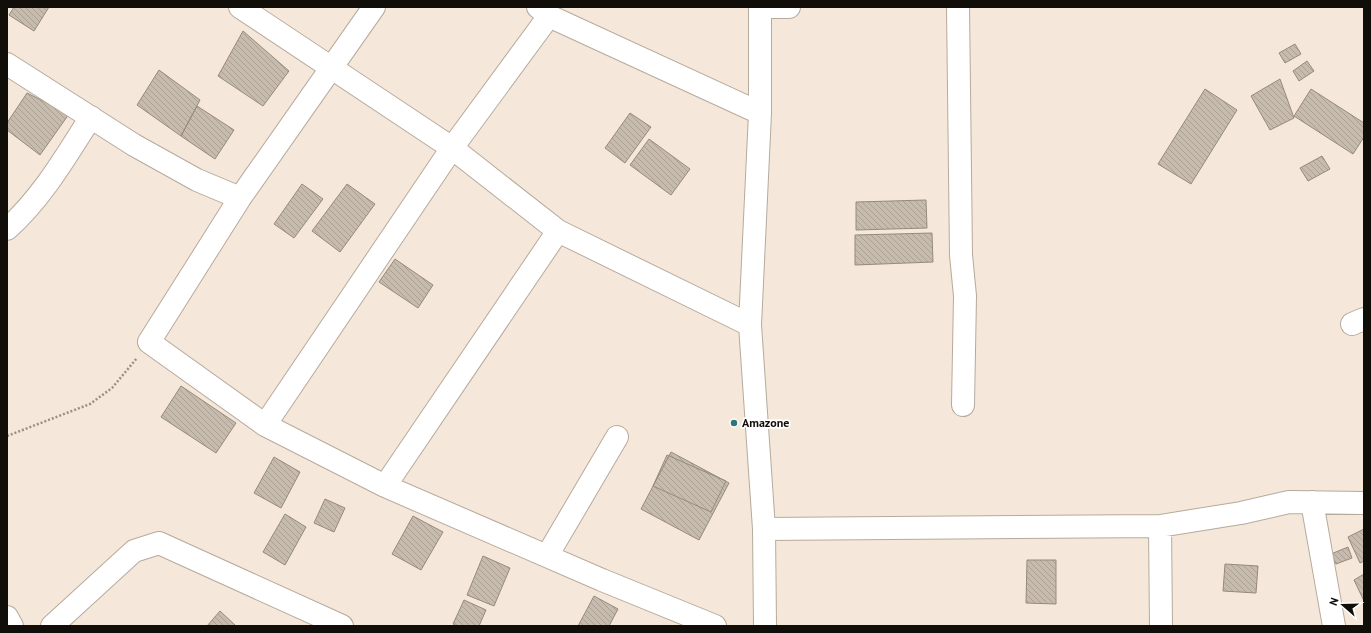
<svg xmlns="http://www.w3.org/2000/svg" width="1371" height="633" font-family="'PT Sans',sans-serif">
	<defs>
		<pattern id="building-back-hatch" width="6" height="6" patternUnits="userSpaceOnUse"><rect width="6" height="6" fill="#c7bbae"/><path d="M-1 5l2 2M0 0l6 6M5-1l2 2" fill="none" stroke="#aaa094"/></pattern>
	</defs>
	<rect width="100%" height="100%" fill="#f5e8da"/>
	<path fill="url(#building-back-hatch)" stroke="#968a7d" d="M14 7H49L34 31 9 15Z
		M243 31 289 71 263 106 218 76Z
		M1295 44 1301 54 1285 63 1279 53Z
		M1307 61 1314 71 1299 81 1293 71Z
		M159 70 200 100 181 136 137 105Z
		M1280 79 1294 118 1270 130 1251 96Z
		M1205 89 1237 110 1191 184 1158 164Z
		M1311 89 1364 123V137L1353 154 1294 116Z
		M27 93 69 114 40 155 7 130V123Z
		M197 106 234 130 215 159 181 136Z
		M630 113 651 127 625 163 605 148Z
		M649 139 690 169 671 195 630 165Z
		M1322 156 1330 169 1308 181 1300 168Z
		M302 184 323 199 294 238 274 224Z
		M347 184 375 204 340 252 312 231Z
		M926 200 927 228 856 230V202Z
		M932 233 933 262 855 265V235Z
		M395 259 433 285 418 308 379 282Z
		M181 386 236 423 216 453 161 417Z
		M671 452 729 483 699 540 641 509Z
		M667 455 726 481 711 512 653 486Z
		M274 457 300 472 281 508 254 493Z
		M325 499 345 508 334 532 314 523Z
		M285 514 306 527 285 565 263 552Z
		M413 516 443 532 421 570 392 554Z
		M1364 529V561L1360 563 1348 537Z
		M1348 547 1352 558 1336 564 1331 554Z
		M483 556 510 568 494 606 467 595Z
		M1027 560H1056V604L1026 603Z
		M1225 564 1258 566 1256 593 1223 591Z
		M1364 574V601L1354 580Z
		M594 596 618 609 609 626H578Z
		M464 600 486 610 479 626H457L453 624Z
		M220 611 236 626H207Z"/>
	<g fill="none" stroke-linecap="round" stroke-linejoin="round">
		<defs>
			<path id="minor" d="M240 7 452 148 558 231 750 325
				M374 7 240 198 149 342 265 425 385 486 602 580 715 626
				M538 7 549 16 760 113
				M760 7V113L750 325 764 529 765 626
				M760 7H789
				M958 7 961 255 965 296 963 405
				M7 64 134 145 197 180 240 198
				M7 229C42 198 66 156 91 117
				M1352 324 1364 319
				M265 425 452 148 549 16
				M385 486 558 231
				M1312 502 1334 626
				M1160 526 1161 626
				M764 529 1160 526 1241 513 1289 502 1364 503
				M547 556 617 437
				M7 617 12 626
				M52 626 134 551 159 543 342 626"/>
		</defs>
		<use href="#minor" stroke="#b6aa9c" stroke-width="24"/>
		<path stroke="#988f85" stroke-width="2.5" stroke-dasharray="2 2" stroke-linecap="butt" d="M7 436 90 404 112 388 137 358"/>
		<use href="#minor" stroke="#fff" stroke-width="22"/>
	</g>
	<circle fill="#2c767a" stroke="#fff" stroke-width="1.5" cx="734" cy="423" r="4"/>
	<g text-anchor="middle" stroke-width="3.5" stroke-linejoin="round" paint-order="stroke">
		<g font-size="12" font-weight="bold" fill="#110d08" stroke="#fff" text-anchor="start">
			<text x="742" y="427">Amazone</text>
		</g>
	</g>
	<rect width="1371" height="633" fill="none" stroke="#110d08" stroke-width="16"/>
	<g transform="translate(1343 605) rotate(290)" stroke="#ffffff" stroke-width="3" paint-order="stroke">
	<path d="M0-3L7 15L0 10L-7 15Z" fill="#110d08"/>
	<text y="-6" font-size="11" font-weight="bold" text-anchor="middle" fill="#110d08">N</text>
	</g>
</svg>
